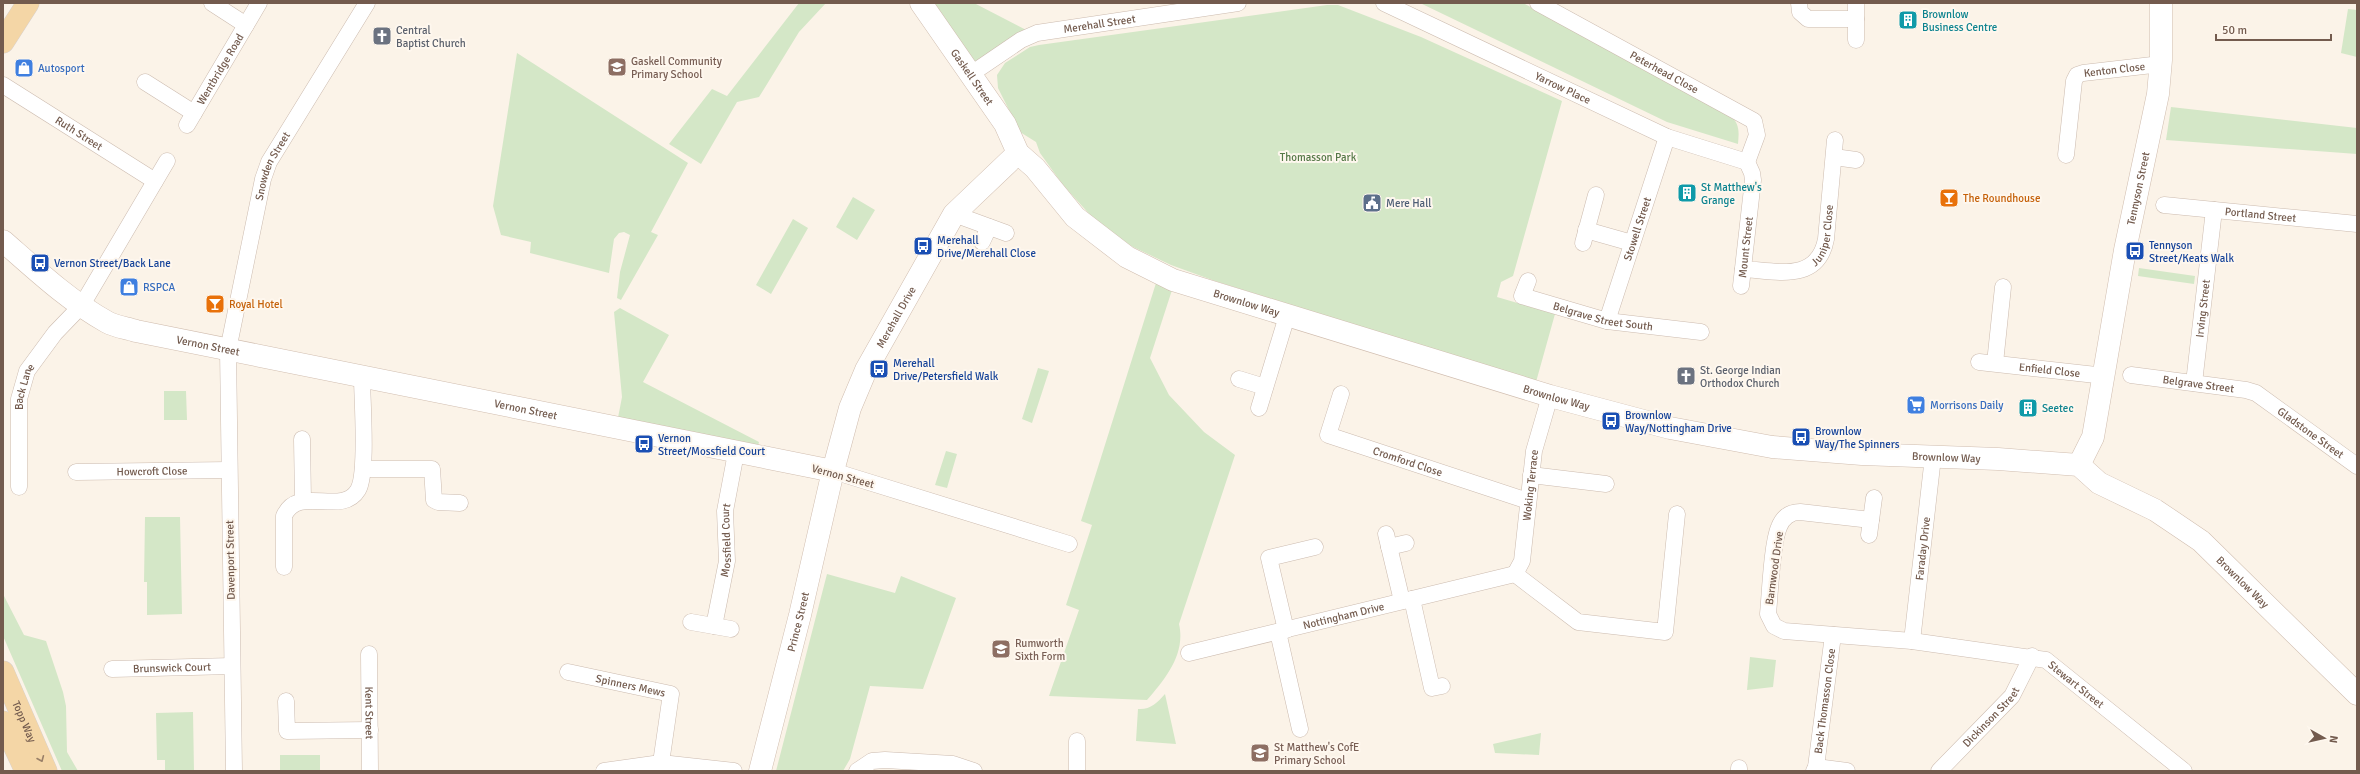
<svg xmlns="http://www.w3.org/2000/svg" width="2360" height="774" font-family="Signika,sans-serif">
	<rect width="100%" height="100%" fill="#fbf3e8"/>
	<path fill="#d4e7c7" d="M799 3H826L799 32 759 97 737 102 701 164 669 144 712 89 727 96Z
		M920 3H974L1034 34 971 74Z
		M1420 3H1523L1730 115C1740 124 1739 132 1738 144L1667 122Z
		M1327 5H1338L1421 37 1562 101 1513 276 1501 282 1497 297 1555 314 1536 382 1215 281 1171 265 1131 246 1092 217 1063 185 1040 153 1036 142 1020 132 998 88 997 75 1005 63 1030 47 1039 45Z
		M2348 9 2357 10V57L2341 53Z
		M517 53 688 163 651 232 658 235 621 300 617 298 620 272 630 235 624 232 619 233 614 239 609 273 530 253 531 242 501 235 493 206Z
		M2171 107 2357 128V154L2166 140Z
		M853 197 875 210 857 240 836 227Z
		M793 219 808 228 771 294 756 285Z
		M2139 268 2195 276 2194 284 2138 276Z
		M1156 283 1172 290 1150 358 1169 395 1204 432 1235 455 1179 624C1186 654 1165 679 1147 700L1049 696 1079 610 1066 605 1092 525 1081 521Z
		M620 308 669 335 643 382 759 442 755 457 616 428 622 397 614 312Z
		M1038 368 1049 371 1032 423 1022 419Z
		M164 391H186L187 420H164Z
		M946 451 957 454 947 488 935 485Z
		M145 517H180L182 614 147 615V582H144Z
		M827 574 895 593 901 576 956 598 923 689 870 686 850 759 843 771H776Z
		M3 594 24 635 46 641 63 692 66 706 67 752 78 771H62L3 636Z
		M1750 657 1776 660 1773 687 1747 690Z
		M1165 694 1176 744 1136 741 1138 709C1150 710 1157 703 1165 694Z
		M193 712 194 771H165V760H157L156 713Z
		M1541 733 1539 755 1495 753 1493 744Z
		M280 755H320V771H280Z"/>
	<g fill="none" stroke-linecap="round" stroke-linejoin="round">
		<defs>
			<g id="street">
				<path d="M212 3 246 25"/>
				<path id="s1" d="M1384 3 1667 137 1747 162"/>
				<path id="s2" d="M1538 3 1754 121 1757 135 1747 162"/>
				<path d="M1799 3 1800 12 1808 19H1856"/>
				<path d="M1856 3V40"/>
				<path id="s3" d="M971 74 1021 40 1037 33 1238 3"/>
				<path d="M145 82 194 113"/>
				<path id="s4" d="M3 85 155 181"/>
				<path id="s5" d="M187 125 259 3"/>
				<path id="s6" d="M2066 155 2074 81 2077 75 2083 73 2161 64"/>
				<path d="M1834 157 1856 160"/>
				<path id="s7" d="M2164 205 2357 224"/>
				<path d="M954 214 1006 233"/>
				<path d="M1586 230 1632 243"/>
				<path d="M982 242 989 227"/>
				<path d="M1583 243 1596 195"/>
				<path id="s8" d="M1743 269C1776 271 1818 283 1826 239L1835 140"/>
				<path id="s9" d="M1528 281 1522 296 1607 321 1701 332"/>
				<path id="s10" d="M1741 286 1753 180 1752 173 1747 162"/>
				<path id="s11" d="M1607 321 1667 137"/>
				<path id="s12" d="M1979 362 2105 376"/>
				<path d="M1995 363 2003 287"/>
				<path id="s13" d="M2131 375 2246 390 2256 393 2357 466"/>
				<path d="M1239 379 1265 387"/>
				<path id="s14" d="M2194 383 2214 210"/>
				<path id="s15" d="M1341 394 1328 435 1528 501"/>
				<path d="M1259 408 1287 316"/>
				<path d="M302 439 303 501"/>
				<path d="M363 469H432L434 500 438 502 460 503"/>
				<path d="M833 471 1069 544"/>
				<path id="s16" d="M76 472 229 470"/>
				<path d="M1531 475 1606 484"/>
				<path id="s17" d="M19 487V399L27 371 55 333 82 305 167 161"/>
				<path id="s18" d="M1871 520 1800 512C1790 512 1783 517 1779 527 1772 543 1770 593 1768 614L1774 626 1784 631 1912 641 2046 660 2184 771"/>
				<path d="M1386 534 1402 601"/>
				<path d="M1869 535 1874 498"/>
				<path d="M1389 547 1406 543"/>
				<path d="M284 567V516C298 484 342 517 358 490 368 473 362 400 362 377"/>
				<path d="M1515 574 1578 622 1665 632 1677 514"/>
				<path id="s19" d="M1515 574 1522 561 1534 451 1550 396"/>
				<path d="M1412 599 1432 688 1442 686"/>
				<path d="M691 622 731 629"/>
				<path id="s20" d="M714 626 727 561 725 511 736 453"/>
				<path d="M1286 630 1269 558 1315 547"/>
				<path d="M1278 632 1300 729"/>
				<path id="s21" d="M1912 641 1933 457"/>
				<path id="s22" d="M1189 653 1515 574"/>
				<path id="s23" d="M369 654 370 771"/>
				<path id="s24" d="M112 669 232 666"/>
				<path id="s25" d="M568 672 671 694 661 763"/>
				<path d="M286 701 287 731 370 730"/>
				<path d="M1816 767 1847 771"/>
				<path id="s26" d="M234 771 228 350 263 179 269 162 367 3"/>
				<path d="M604 771 661 763 734 771"/>
				<path d="M857 771 872 761 885 760 953 764 974 771"/>
				<path d="M1077 771V741"/>
				<path d="M1739 771V768"/>
				<path id="s27" d="M1814 771 1816 767 1833 635"/>
				<path id="s28" d="M1939 771 2012 696 2032 656"/>
			</g>
			<g id="secondary">
				<path id="s29" d="M921 3 1005 124 1018 153 1035 168 1075 217 1127 257 1173 280 1550 396 1670 428 1772 447 1862 454 1998 459 2079 465 2099 483 2155 510 2201 541 2357 694"/>
				<path id="s30" d="M3 241C35 269 69 301 107 322 116 327 127 328 136 331L833 471"/>
				<path id="s31" d="M2079 465 2093 437 2125 250 2158 94 2161 60V3"/>
				<path id="s32" d="M760 771 800 615 833 471 850 408 866 370 954 214 1018 153"/>
			</g>
			<g id="primary">
				<path d="M3 42 28 3"/>
				<path id="s33" d="M3 672 46 771"/>
				<path d="M3 722 26 771"/>
			</g>
		</defs>
		<use href="#street" stroke="#ccbbaf" stroke-width="17"/>
		<use href="#secondary" stroke="#d0bdaf" stroke-width="23"/>
		<use href="#primary" stroke="#d8d1cd" stroke-width="23"/>
		<use href="#street" stroke="#fff" stroke-width="16"/>
		<use href="#secondary" stroke="#fff" stroke-width="22"/>
		<use href="#primary" stroke="#f4d6a6" stroke-width="22"/>
	</g>
	<defs><path id="oneway-chevron" d="M-2-3.5L2.5 0L-2 3.5" fill="none" stroke-width="1.6" stroke-linecap="round" stroke-linejoin="round"/></defs>
	<use stroke="#9a8068" href="#oneway-chevron" transform="translate(41 759) rotate(67)"/>
	<defs>
		<symbol id="building-square" viewBox="-11 -11 22 22"><rect x="-9" y="-9" width="18" height="18" rx="4" fill="#0f9aa8" stroke="#fef7ee"/><path d="M-4-6H4V6H1V3H-1V6H-4ZM-2.5-4.3h1.7v1.8h-1.7ZM.8-4.3h1.7v1.8H.8ZM-2.5-1h1.7V.8h-1.7ZM.8-1h1.7V.8H.8Z" fill="#fff"/></symbol>
		<symbol id="church-square" viewBox="-11 -11 22 22"><rect x="-9" y="-9" width="18" height="18" rx="4" fill="#6b7280" stroke="#fef7ee"/><path d="M-1.2-6h2.4v3.5h3.3v2.4h-3.3V6h-2.4V-.1h-3.3v-2.4h3.3Z" fill="#fff"/></symbol>
		<symbol id="school-square" viewBox="-11 -11 22 22"><rect x="-9" y="-9" width="18" height="18" rx="4" fill="#8d6e63" stroke="#fef7ee"/><path d="M0-5L7-2L0 1L-7-2ZM-4 1L0 2.5L4 1V4Q0 6-4 4Z" fill="#fff"/></symbol>
		<symbol id="shop-square" viewBox="-11 -11 22 22"><rect x="-9" y="-9" width="18" height="18" rx="4" fill="#3f7fe0" stroke="#fef7ee"/><path d="M-5-2.5h2.3a2.7 3.5 0 0 1 5.4 0H5L5.5 6h-11ZM-1.5-2.5h3a1.5 2.3 0 0 0-3 0Z" fill="#fff"/></symbol>
		<symbol id="bar-square" viewBox="-11 -11 22 22"><rect x="-9" y="-9" width="18" height="18" rx="4" fill="#e8710a" stroke="#fef7ee"/><path d="M-6-5H6L.8 .8V4.5H3.5V6h-7V4.5H-.8V.8Z" fill="#fff"/></symbol>
		<symbol id="civic-square" viewBox="-11 -11 22 22"><rect x="-9" y="-9" width="18" height="18" rx="4" fill="#5c6f8a" stroke="#fef7ee"/><path d="M-.6-6.5H3V-4.5H.6V-3L4-1V1h2V6H-6V1h2V-1L-.6-3ZM-1.2 2.5V6h2.4V2.5Z" fill="#fff"/></symbol>
		<symbol id="bus-square" viewBox="-11 -11 22 22"><rect x="-9" y="-9" width="18" height="18" rx="4" fill="#1a4fb4" stroke="#fef7ee"/><path d="M-5-6H5V4H4V6H2V4H-2V6H-4V4H-5ZM-3.5-4V0h7V-4ZM-3.5 1.2v1.5H-2V1.2ZM2 1.2v1.5H3.5V1.2Z" fill="#fff"/></symbol>
		<symbol id="supermarket-square" viewBox="-11 -11 22 22"><rect x="-9" y="-9" width="18" height="18" rx="4" fill="#3f7fe0" stroke="#fef7ee"/><path d="M-6-5.5h2.5l.6 2H6L4.5 2H-2.5L-4.4-4H-6ZM-1.5 3.2a1.3 1.3 0 1 0 .1 0ZM3 3.2a1.3 1.3 0 1 0 .1 0Z" fill="#fff"/></symbol>
		<symbol id="university-square" viewBox="-11 -11 22 22"><rect x="-9" y="-9" width="18" height="18" rx="4" fill="#8d6e63" stroke="#fef7ee"/><path d="M0-5L7-2L0 1L-7-2ZM-4 1L0 2.5L4 1V4Q0 6-4 4Z" fill="#fff"/></symbol>
	</defs>
	<g fill-rule="evenodd">
		<use href="#building-square" x="1897" y="9" width="22" height="22"/>
		<use href="#church-square" x="371" y="25" width="22" height="22"/>
		<use href="#school-square" x="606" y="56" width="22" height="22"/>
		<use href="#shop-square" x="13" y="57" width="22" height="22"/>
		<use href="#building-square" x="1676" y="182" width="22" height="22"/>
		<use href="#bar-square" x="1938" y="187" width="22" height="22"/>
		<use href="#civic-square" x="1361" y="192" width="22" height="22"/>
		<use href="#bus-square" x="912" y="235" width="22" height="22"/>
		<use href="#bus-square" x="2124" y="240" width="22" height="22"/>
		<use href="#bus-square" x="29" y="252" width="22" height="22"/>
		<use href="#shop-square" x="118" y="276" width="22" height="22"/>
		<use href="#bar-square" x="204" y="293" width="22" height="22"/>
		<use href="#bus-square" x="868" y="358" width="22" height="22"/>
		<use href="#church-square" x="1675" y="365" width="22" height="22"/>
		<use href="#supermarket-square" x="1905" y="394" width="22" height="22"/>
		<use href="#building-square" x="2017" y="397" width="22" height="22"/>
		<use href="#bus-square" x="1600" y="410" width="22" height="22"/>
		<use href="#bus-square" x="1790" y="426" width="22" height="22"/>
		<use href="#bus-square" x="633" y="433" width="22" height="22"/>
		<use href="#university-square" x="990" y="638" width="22" height="22"/>
		<use href="#school-square" x="1249" y="742" width="22" height="22"/>
	</g>
	<g text-anchor="middle" stroke-width="4" stroke-linejoin="round" paint-order="stroke">
		<g font-size="11" fill="#0d838f" stroke="#fef7ee" text-anchor="start">
			<text x="1922" y="18">Brownlow<tspan x="1922" dy="13">Business Centre</tspan></text>
			<text x="1701" y="191">St Matthew's<tspan x="1701" dy="13">Grange</tspan></text>
			<text x="2042" y="412">Seetec</text>
		</g>
		<g font-size="11" fill="#735b4e" stroke="#fef7ee">
			<text dy="4" stroke="none"><textPath href="#s3" startOffset="141">Merehall Street</textPath></text>
			<text dy="4" stroke="none"><textPath href="#s5" startOffset="65">Wentbridge Road</textPath></text>
			<text dy="4" stroke="none"><textPath href="#s6" startOffset="119">Kenton Close</textPath></text>
			<text dy="4" stroke="none"><textPath href="#s2" startOffset="144">Peterhead Close</textPath></text>
			<text dy="4" stroke="none"><textPath href="#s29" startOffset="90">Gaskell Street</textPath></text>
			<text dy="4" stroke="none"><textPath href="#s1" startOffset="198">Yarrow Place</textPath></text>
			<text dy="4" stroke="none"><textPath href="#s4" startOffset="90">Ruth Street</textPath></text>
			<text dy="4" stroke="none"><textPath href="#s26" startOffset="611">Snowden Street</textPath></text>
			<text dy="4" stroke="none"><textPath href="#s31" startOffset="284">Tennyson Street</textPath></text>
			<text dy="4" stroke="none"><textPath href="#s7" startOffset="97">Portland Street</textPath></text>
			<text dy="4" stroke="none"><textPath href="#s11" startOffset="97">Stowell Street</textPath></text>
			<text dy="4" stroke="none"><textPath href="#s8" startOffset="103">Juniper Close</textPath></text>
			<text dy="4" stroke="none"><textPath href="#s10" startOffset="39">Mount Street</textPath></text>
			<text dy="4" stroke="none"><textPath href="#s29" startOffset="459">Brownlow Way</textPath></text>
			<text dy="4" stroke="none"><textPath href="#s14" startOffset="75">Irving Street</textPath></text>
			<text dy="4" stroke="none"><textPath href="#s9" startOffset="100">Belgrave Street South</textPath></text>
			<text dy="4" stroke="none"><textPath href="#s32" startOffset="476">Merehall Drive</textPath></text>
			<text dy="4" stroke="none"><textPath href="#s30" startOffset="236">Vernon Street</textPath></text>
			<text dy="4" stroke="none"><textPath href="#s12" startOffset="71">Enfield Close</textPath></text>
			<text dy="4" stroke="none"><textPath href="#s13" startOffset="68">Belgrave Street</textPath></text>
			<text dy="4" stroke="none"><textPath href="#s17" startOffset="101">Back Lane</textPath></text>
			<text dy="4" stroke="none"><textPath href="#s29" startOffset="783">Brownlow Way</textPath></text>
			<text dy="4" stroke="none"><textPath href="#s30" startOffset="560">Vernon Street</textPath></text>
			<text dy="4" stroke="none"><textPath href="#s13" startOffset="194">Gladstone Street</textPath></text>
			<text dy="4" stroke="none"><textPath href="#s29" startOffset="1179">Brownlow Way</textPath></text>
			<text dy="4" stroke="none"><textPath href="#s15" startOffset="127">Cromford Close</textPath></text>
			<text dy="4" stroke="none"><textPath href="#s16" startOffset="76">Howcroft Close</textPath></text>
			<text transform="translate(843 476) rotate(15)" y="4">Vernon Street</text>
			<text dy="4" stroke="none"><textPath href="#s19" startOffset="91">Woking Terrace</textPath></text>
			<text dy="4" stroke="none"><textPath href="#s20" startOffset="87">Mossfield Court</textPath></text>
			<text dy="4" stroke="none"><textPath href="#s21" startOffset="93">Faraday Drive</textPath></text>
			<text transform="translate(230 560) rotate(-91)" y="4">Davenport Street</text>
			<text transform="translate(1774 568) rotate(-82)" y="4">Barnwood Drive</text>
			<text dy="4" stroke="none"><textPath href="#s29" startOffset="1515">Brownlow Way</textPath></text>
			<text dy="4" stroke="none"><textPath href="#s22" startOffset="159">Nottingham Drive</textPath></text>
			<text dy="4" stroke="none"><textPath href="#s32" startOffset="154">Prince Street</textPath></text>
			<text dy="4" stroke="none"><textPath href="#s24" startOffset="60">Brunswick Court</textPath></text>
			<text dy="4" stroke="none"><textPath href="#s18" startOffset="514">Stewart Street</textPath></text>
			<text dy="4" stroke="none"><textPath href="#s25" startOffset="64">Spinners Mews</textPath></text>
			<text dy="4" stroke="none"><textPath href="#s27" startOffset="71">Back Thomasson Close</textPath></text>
			<text dy="4" stroke="none"><textPath href="#s23" startOffset="59">Kent Street</textPath></text>
			<text dy="4" stroke="none"><textPath href="#s28" startOffset="75">Dickinson Street</textPath></text>
			<text dy="4" stroke="none"><textPath href="#s33" startOffset="54">Topp Way</textPath></text>
		</g>
		<g font-size="11" fill="#5b616d" stroke="#fef7ee" text-anchor="start">
			<text x="396" y="34">Central<tspan x="396" dy="13">Baptist Church</tspan></text>
			<text x="1700" y="374">St. George Indian<tspan x="1700" dy="13">Orthodox Church</tspan></text>
		</g>
		<g font-size="11" fill="#785e54" stroke="#fef7ee" text-anchor="start">
			<text x="631" y="65">Gaskell Community<tspan x="631" dy="13">Primary School</tspan></text>
			<text x="1015" y="647">Rumworth<tspan x="1015" dy="13">Sixth Form</tspan></text>
			<text x="1274" y="751">St Matthew's CofE<tspan x="1274" dy="13">Primary School</tspan></text>
		</g>
		<g font-size="11" fill="#366cbe" stroke="#fef7ee" text-anchor="start">
			<text x="38" y="72">Autosport</text>
			<text x="143" y="291">RSPCA</text>
			<text x="1930" y="409">Morrisons Daily</text>
		</g>
		<g font-size="11" fill="#557847" stroke="#fef7ee">
			<text x="1318" y="161">Thomasson Park</text>
		</g>
		<g font-size="11" fill="#c56008" stroke="#fef7ee" text-anchor="start">
			<text x="1963" y="202">The Roundhouse</text>
			<text x="229" y="308">Royal Hotel</text>
		</g>
		<g font-size="11" fill="#4e5e75" stroke="#fef7ee" text-anchor="start">
			<text x="1386" y="207">Mere Hall</text>
		</g>
		<g font-size="11" fill="#164399" stroke="#fef7ee" text-anchor="start">
			<text x="937" y="244">Merehall<tspan x="937" dy="13">Drive/Merehall Close</tspan></text>
			<text x="2149" y="249">Tennyson<tspan x="2149" dy="13">Street/Keats Walk</tspan></text>
			<text x="54" y="267">Vernon Street/Back Lane</text>
			<text x="893" y="367">Merehall<tspan x="893" dy="13">Drive/Petersfield Walk</tspan></text>
			<text x="1625" y="419">Brownlow<tspan x="1625" dy="13">Way/Nottingham Drive</tspan></text>
			<text x="1815" y="435">Brownlow<tspan x="1815" dy="13">Way/The Spinners</tspan></text>
			<text x="658" y="442">Vernon<tspan x="658" dy="13">Street/Mossfield Court</tspan></text>
		</g>
	</g>
	<rect width="2360" height="774" fill="none" stroke="#735b4e" stroke-width="8"/>
	<g transform="translate(2324 738) rotate(98)" stroke="#fef7ee" stroke-width="3" paint-order="stroke">
	<path d="M0-3L7 15L0 10L-7 15Z" fill="#735b4e"/>
	<text y="-6" font-size="11" font-weight="bold" text-anchor="middle" fill="#735b4e">N</text>
	</g>
	<path d="M2216 34v6h115v-6" fill="none" stroke="#735b4e" stroke-width="2"/>
	<text x="2222" y="34" font-size="12" fill="#735b4e" stroke="#fef7ee" stroke-width="3" paint-order="stroke">50 m</text>
</svg>
